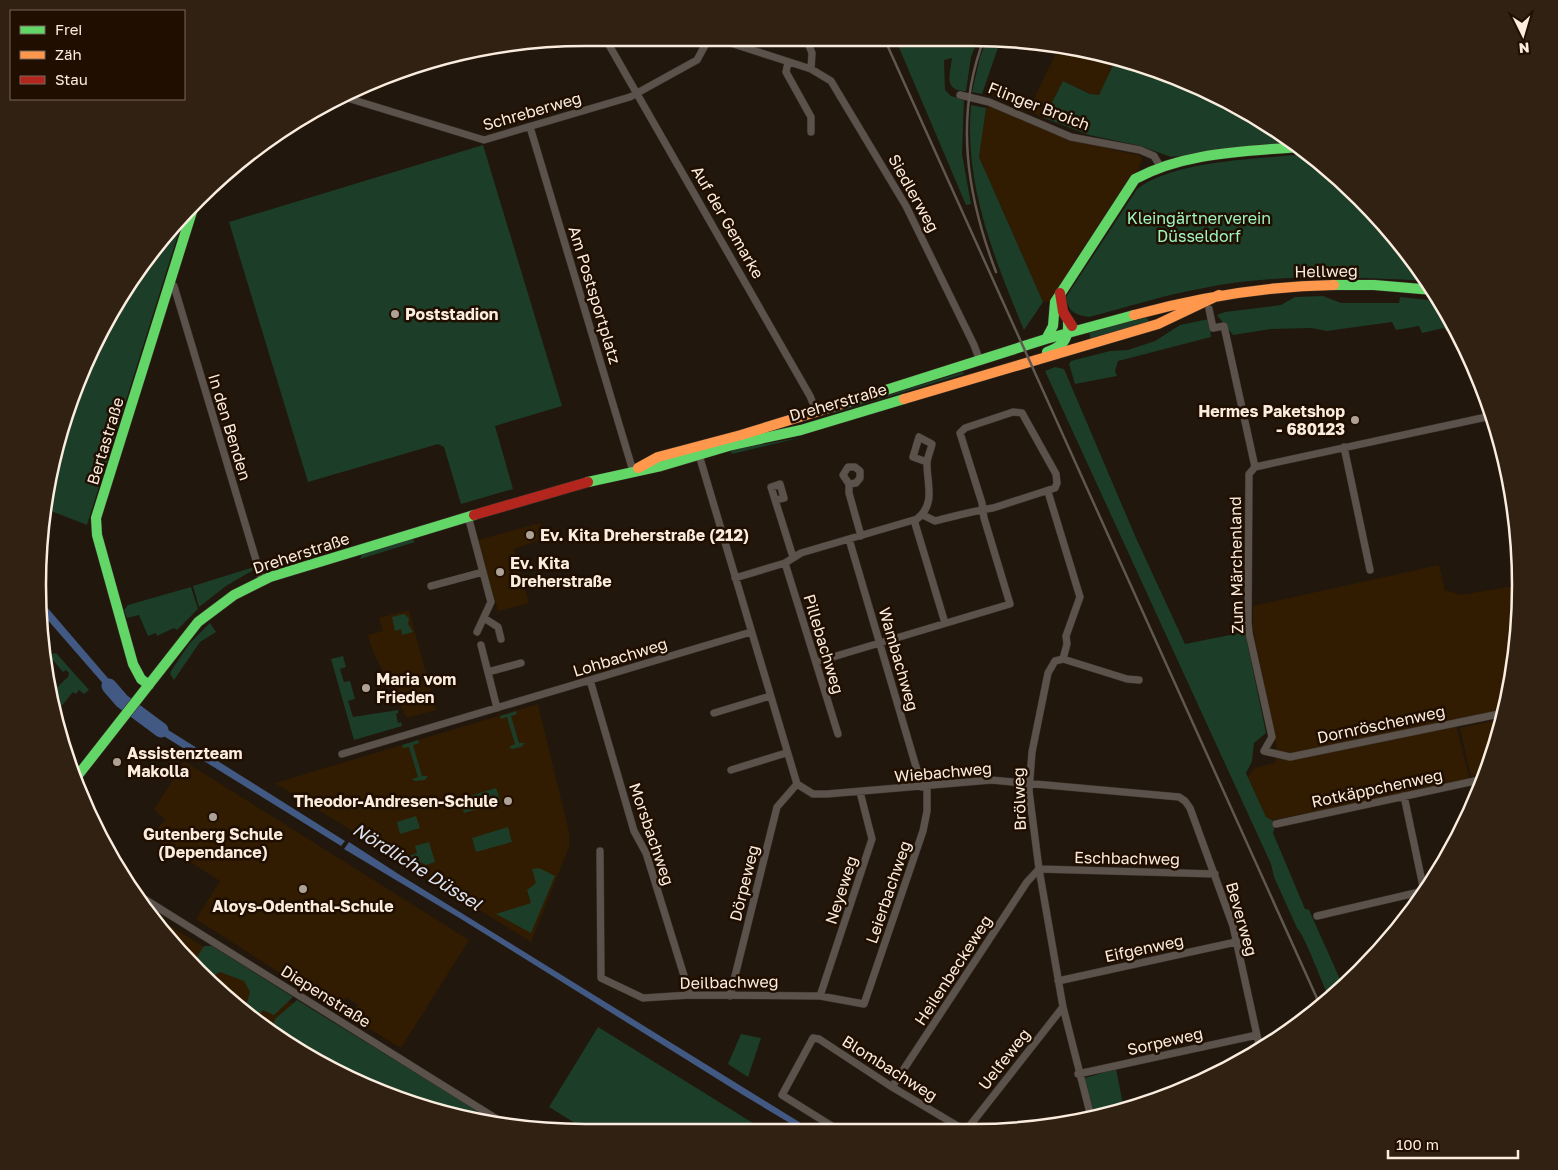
<svg xmlns="http://www.w3.org/2000/svg" width="1558" height="1170" font-family="'Golos Text',sans-serif">
	<rect width="100%" height="100%" fill="#21170c"/>
	<path fill="#311c02" d="M1059 47 1117 57 1099 96 1091 94 1063 81 1044 118 1028 111Z
		M991 106 1067 139 1141 156 1142 160 1137 172 1125 184 1072 265 1052 301 1043 302 979 157 986 108Z
		M540 523 544 538 514 549 529 603 498 611 478 540Z
		M1439 565 1445 590 1461 595 1520 585 1510 692 1505 710 1455 721 1470 781 1273 820 1266 817 1248 777 1254 768 1275 763 1277 749 1253 628V606Z
		M409 610 436 710 407 718 373 652 368 635 383 631 379 618Z
		M538 704 569 832V847L531 942 275 783Z
		M1502 719 1485 773 1471 776 1460 728Z
		M184 761 469 940 401 1048 355 1020 353 1013 358 1005 346 997 335 1008 196 919 220 881 151 837 165 819 154 810Z
		M150 913 305 1011 287 1041 198 972Z"/>
	<path fill="#1c3d28" d="M895 38 978 39 971 57 966 91C943 91 950 74 952 58L944 60 945 90 951 96 964 100 962 154 971 204 966 205Z
		M987 39H1001L982 94 972 92 980 57Z
		M1117 57C1178 80 1242 100 1293 143L1171 157 1141 146 1089 135 1044 118 1063 81 1090 94 1099 95Z
		M971 105 986 108 979 157 1043 302 1024 330C994 258 964 185 971 105Z
		M483 145 562 406 495 426 513 489 461 504 444 447 438 444 308 482 229 222Z
		M1307 154 1360 198 1428 281C1353 277 1278 273 1204 288 1165 295 1127 307 1089 317 1076 315 1068 312 1066 297L1137 189C1174 160 1259 159 1307 154Z
		M185 212 87 525 46 509 48 478 94 343 174 224Z
		M1323 296 1341 303H1399L1400 297 1439 301 1455 330 1446 331 1444 328 1422 333 1419 326 1396 330 1392 322 1327 331 1311 328 1271 329 1233 335 1217 315 1225 312 1281 305 1295 297Z
		M1145 317 1149 320 1148 323 1091 340 1089 333Z
		M1209 319 1211 337 1118 361 1115 371 1117 376 1075 384 1069 364 1071 361 1110 351 1128 350 1155 341 1180 325Z
		M1055 367 1064 369 1136 538 1185 644 1245 632 1266 733 1254 743 1252 761 1246 773 1266 817 1276 822 1273 833 1305 909 1309 910 1343 986 1329 998C1322 983 1305 936 1297 928L1274 877 1271 864 1045 371Z
		M963 372 964 374 834 413H830Z
		M803 437 732 454 730 450H731Z
		M412 539 415 542 360 559 362 554Z
		M254 567 255 569 226 586 199 607 193 586Z
		M191 587 198 609 177 630 174 628 157 636 156 633 148 636 139 615 127 618 124 610 128 605Z
		M404 614 409 618 408 624 413 632 402 635 401 629 395 631 392 617Z
		M210 623 216 632 200 642 174 680 170 674 171 671 189 644Z
		M56 653 89 690 84 694 79 690 76 694 73 692 60 708 55 703 53 691 68 677 69 673 66 670 63 672 52 659 47 662 46 656Z
		M343 656 346 667 340 669 344 682 350 681 355 699 348 701 353 717 398 710V713L396 714 398 723 401 722 402 726 354 740 331 659Z
		M516 711 517 714 511 716 519 743H525L521 747 512 749 509 747 515 744 507 717 501 719 500 716Z
		M418 740 419 743 413 745 422 776H428L425 780 415 781 412 779 418 777 409 747 403 748 402 745Z
		M496 788 501 802 464 813 460 799Z
		M416 816 420 828 400 834 397 822Z
		M508 827 512 842 476 852 472 838Z
		M429 842 435 862 426 865 408 856 417 853 415 846Z
		M539 868 555 876 531 933 496 914 531 903 527 890 536 883 532 869Z
		M204 946H212L293 997 274 1015 263 1010 257 1017 243 1007 247 1002 250 992 244 981 220 972 216 974 211 982 192 965Z
		M297 1000 499 1124 409 1104 311 1059 272 1029 275 1019Z
		M598 1027 761 1128H583L549 1107Z
		M741 1034 761 1038 748 1077 728 1064Z
		M1116 1069 1124 1109 1094 1116 1085 1078Z"/>
	<path fill="#415983" d="M40 599 125 698 120 703 39 610Z
		M146 716 345 841 341 846 141 722Z
		M349 842 400 875 809 1128H798L743 1095 461 919 344 849Z"/>
	<g fill="none" stroke-linecap="round" stroke-linejoin="round">
		<path stroke="#415983" stroke-width="15" d="M109 686 122 701 161 730"/>
		<defs>
			<path id="street" d="M605 38 810 396 816 411
				M715 38 811 69 831 81 906 206 974 345 980 361
				M806 38 812 53 811 69
				M788 62 786 72 811 117V132
				M960 95 989 102 1071 137 1140 150 1154 156 1160 166
				M344 97 484 140 630 97 697 60 709 38
				M530 127 633 471 638 469
				M170 282 174 286 262 580
				M1209 309 1213 328 1224 326 1255 467
				M1344 447 1370 570
				M699 455 797 784 813 794H827L991 780 1179 797 1185 801 1190 808 1233 926 1260 1049
				M1255 467 1249 474 1248 622 1249 633 1272 737 1264 751 1290 757 1504 713
				M1255 467 1491 416
				M849 484 856 483 860 478V471L855 467H848L843 475 849 484V493L861 536
				M1048 492 1080 597 1066 636 1067 644 1063 659
				M775 500 784 498 780 484 771 487 793 557
				M468 516 491 602 477 632
				M914 520 945 623
				M849 539 922 787
				M785 563 838 734
				M735 578 785 563 801 553 917 519C936 504 927 484 927 464 927 457 931 450 932 444L919 437 913 457 927 462
				M431 586 483 572
				M484 618 498 627 501 639
				M481 645 497 708
				M1063 659 1055 661 1048 673 1032 752 1029 791 1039 869 1063 1007 1091 1117
				M1063 659 1127 679 1139 680
				M816 662 1010 604 984 518 982 503 960 433 965 428 1013 412 1022 413 1056 474 1057 483 1055 488 993 508C973 511 954 516 935 521L923 515
				M488 672 521 663
				M590 680 634 831 646 853 690 995
				M714 713 770 696
				M342 754 751 632
				M731 770 786 753
				M1404 796 1424 891
				M1276 824 1484 779
				M600 851 601 978 643 998 690 995 820 996 864 1004 923 831 927 811V787
				M130 890 508 1126
				M1317 916 1428 890
				M1058 981 1236 942
				M730 996 777 807 797 784
				M820 996 872 839 860 792
				M1078 1074 1257 1035
				M892 1087 1027 882 1039 869 1215 874
				M835 1128 782 1095 813 1038 819 1039 892 1087 961 1128
				M968 1128 1063 1007"/>
			<path id="fast" d="M1334 285H1374L1433 290
				M1046 339 1053 326 1055 302 1135 179C1185 152 1242 152 1298 147
				M1047 352C1062 347 1069 339 1068 323
				M845 403 1046 339 1134 315
				M588 482 661 466 732 445 801 430 904 399
				M149 685 141 679 133 664 97 535 96 518 195 202
				M75 779 198 622 234 595 270 577 474 515"/>
			<path id="slow" d="M1134 315C1200 297 1265 286 1334 285
				M904 399 1158 324 1219 295
				M638 468 658 457 741 435 845 403"/>
			<path id="jam" d="M1060 293 1063 312 1072 326
				M474 515 588 482"/>
		</defs>
		<use href="#street" stroke="#3a322b" stroke-width="8"/>
		<use href="#fast" stroke="#3a322b" stroke-width="11"/>
		<use href="#slow" stroke="#3a322b" stroke-width="11"/>
		<use href="#jam" stroke="#3a322b" stroke-width="11"/>
		<use href="#street" stroke="#5b534b" stroke-width="7"/>
		<use href="#fast" stroke="#63d668" stroke-width="10"/>
		<use href="#slow" stroke="#ff974d" stroke-width="10"/>
		<use href="#jam" stroke="#b3261e" stroke-width="10"/>
		<path stroke="#605850" stroke-width="2.5" d="M884 38 1320 1005
			M984 39C954 117 967 196 996 272"/>
	</g>
	<g fill="#aea296" stroke="#200f00" stroke-width="2">
		<circle cx="395" cy="314" r="5"/>
		<circle cx="1355" cy="420" r="5"/>
		<circle cx="530" cy="535" r="5"/>
		<circle cx="500" cy="572" r="5"/>
		<circle cx="366" cy="688" r="5"/>
		<circle cx="117" cy="762" r="5"/>
		<circle cx="508" cy="801" r="5"/>
		<circle cx="213" cy="817" r="5"/>
		<circle cx="303" cy="889" r="5"/>
	</g>
	<g text-anchor="middle" stroke-width="5" stroke-linejoin="round" paint-order="stroke">
		<g font-size="16" fill="#faede0" stroke="#200f00">
			<text transform="translate(1039 106) rotate(21)" y="6">Flinger Broich</text>
			<text transform="translate(532 111) rotate(-16)" y="6">Schreberweg</text>
			<text transform="translate(914 193) rotate(61)" y="6">Siedlerweg</text>
			<text transform="translate(728 222) rotate(60)" y="6">Auf der Gemarke</text>
			<text transform="translate(1326 271) rotate(-1)" y="6">Hellweg</text>
			<text transform="translate(595 295) rotate(73)" y="6">Am Postsportplatz</text>
			<text transform="translate(838 402) rotate(-16)" y="6">Dreherstraße</text>
			<text transform="translate(230 427) rotate(73)" y="6">In den Benden</text>
			<text transform="translate(105 441) rotate(-73)" y="6">Bertastraße</text>
			<text transform="translate(301 553) rotate(-18)" y="6">Dreherstraße</text>
			<text transform="translate(1236 565) rotate(-91)" y="6">Zum Märchenland</text>
			<text transform="translate(824 644) rotate(73)" y="6">Pillebachweg</text>
			<text transform="translate(620 657) rotate(-17)" y="6">Lohbachweg</text>
			<text transform="translate(899 659) rotate(74)" y="6">Wambachweg</text>
			<text transform="translate(1381 724) rotate(-12)" y="6">Dornröschenweg</text>
			<text transform="translate(943 772) rotate(-5)" y="6">Wiebachweg</text>
			<text transform="translate(1377 788) rotate(-12)" y="6">Rotkäppchenweg</text>
			<text transform="translate(1019 799) rotate(-92)" y="6">Brölweg</text>
			<text transform="translate(652 834) rotate(71)" y="6">Morsbachweg</text>
			<text transform="translate(1127 858) rotate(1)" y="6">Eschbachweg</text>
			<text transform="translate(744 883) rotate(-76)" y="6">Dörpeweg</text>
			<text transform="translate(841 890) rotate(-72)" y="6">Neyeweg</text>
			<text transform="translate(888 892) rotate(-71)" y="6">Leierbachweg</text>
			<text transform="translate(1242 919) rotate(74)" y="6">Beverweg</text>
			<text transform="translate(1144 948) rotate(-12)" y="6">Eifgenweg</text>
			<text transform="translate(953 970) rotate(-57)" y="6">Heilenbeckeweg</text>
			<text transform="translate(729 982) rotate(-1)" y="6">Deilbachweg</text>
			<text transform="translate(326 996) rotate(32)" y="6">Diepenstraße</text>
			<text transform="translate(1165 1041) rotate(-13)" y="6">Sorpeweg</text>
			<text transform="translate(1004 1059) rotate(-52)" y="6">Uelfeweg</text>
			<text transform="translate(890 1068) rotate(32)" y="6">Blombachweg</text>
		</g>
		<g font-size="16" fill="#9ff5bf" stroke="#200f00">
			<text x="1199" y="224">Kleingärtnerverein<tspan x="1199" dy="18">Düsseldorf</tspan></text>
		</g>
		<g font-size="16" font-weight="bold" fill="#faede0" stroke="#200f00" text-anchor="start">
			<text x="405" y="320">Poststadion</text>
			<text x="1345" y="417" text-anchor="end">Hermes Paketshop<tspan x="1345" dy="18">- 680123</tspan></text>
			<text x="540" y="541">Ev. Kita Dreherstraße (212)</text>
			<text x="510" y="569">Ev. Kita<tspan x="510" dy="18">Dreherstraße</tspan></text>
			<text x="376" y="685">Maria vom<tspan x="376" dy="18">Frieden</tspan></text>
			<text x="127" y="759">Assistenzteam<tspan x="127" dy="18">Makolla</tspan></text>
			<text x="498" y="807" text-anchor="end">Theodor-Andresen-Schule</text>
			<text x="213" y="840" text-anchor="middle">Gutenberg Schule<tspan x="213" dy="18">(Dependance)</tspan></text>
			<text x="303" y="912" text-anchor="middle">Aloys-Odenthal-Schule</text>
		</g>
		<g font-size="18" font-style="italic" fill="#dbe4f3" stroke="#200f00">
			<text transform="translate(417 867) rotate(32)" y="6">Nördliche Düssel</text>
		</g>
	</g>
	<path d="M0 0H1558V1170H0ZM585 46H973A539 539 0 0 1 1512 585V585A539 539 0 0 1 973 1124H585A539 539 0 0 1 46 585V585A539 539 0 0 1 585 46Z" fill="#312112" fill-rule="evenodd"/>
	<path fill="none" stroke="#faede0" stroke-width="2.5" d="M585 46H973A539 539 0 0 1 1512 585V585A539 539 0 0 1 973 1124H585A539 539 0 0 1 46 585V585A539 539 0 0 1 585 46Z"/>
	<rect x="10" y="10" width="175" height="90" fill="#200f00" stroke="#77685a"/>
	<rect x="20" y="26" width="25" height="8" fill="#63d668" stroke="#77685a"/>
	<text x="55" y="35" font-size="15" fill="#faede0">Frei</text>
	<rect x="20" y="51" width="25" height="8" fill="#ff974d" stroke="#77685a"/>
	<text x="55" y="60" font-size="15" fill="#faede0">Zäh</text>
	<rect x="20" y="76" width="25" height="8" fill="#b3261e" stroke="#77685a"/>
	<text x="55" y="85" font-size="15" fill="#faede0">Stau</text>
	<g transform="translate(1523 35) rotate(175)" stroke="#200f00" stroke-width="4" paint-order="stroke">
	<path d="M0-4L9 19L0 12L-9 19Z" fill="#faede0"/>
	<text y="-8" font-size="14" font-weight="bold" text-anchor="middle" fill="#faede0">N</text>
	</g>
	<path d="M1388 1150v8h130v-8" fill="none" stroke="#faede0" stroke-width="2.5"/>
	<text x="1396" y="1150" font-size="15" fill="#faede0" stroke="#200f00" stroke-width="4" paint-order="stroke">100 m</text>
</svg>
